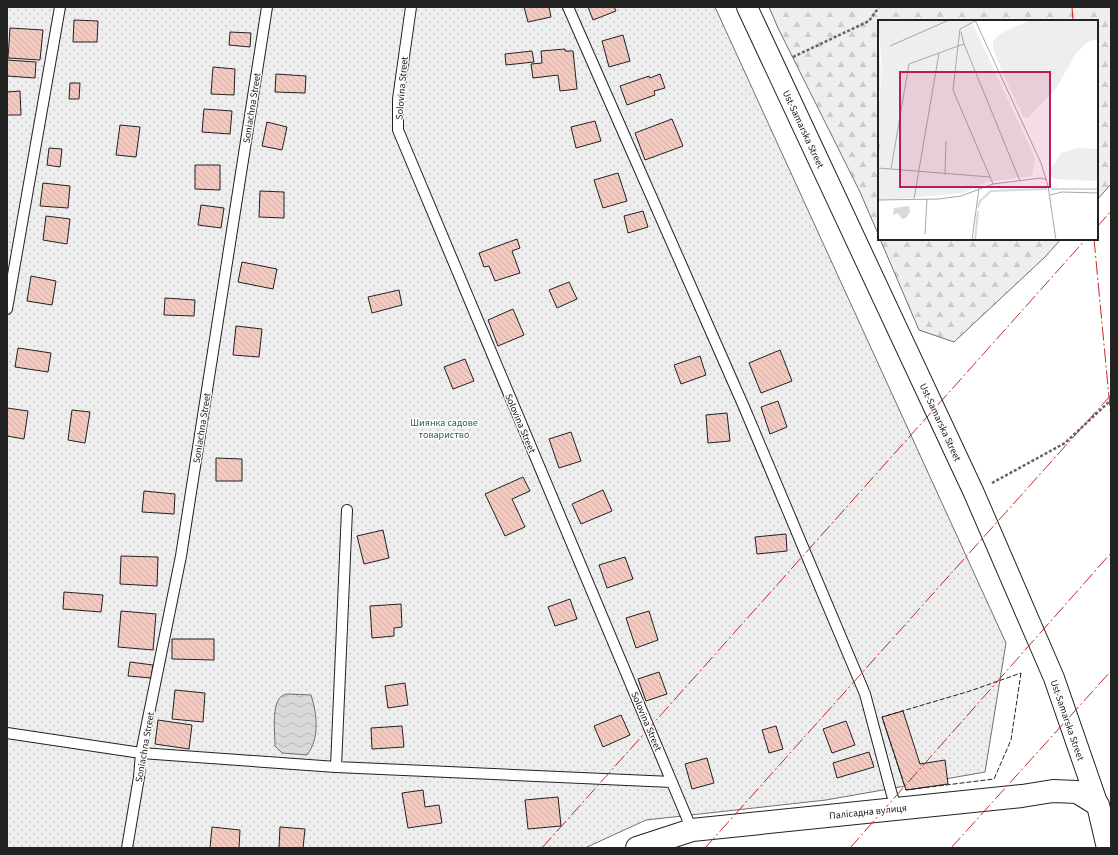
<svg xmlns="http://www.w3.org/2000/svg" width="1118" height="855" font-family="'Source Sans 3',sans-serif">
	<defs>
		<pattern id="forest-firs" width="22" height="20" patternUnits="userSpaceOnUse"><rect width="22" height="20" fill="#eee"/><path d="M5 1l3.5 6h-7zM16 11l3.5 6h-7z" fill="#ccc"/></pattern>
		<pattern id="garden-dots" width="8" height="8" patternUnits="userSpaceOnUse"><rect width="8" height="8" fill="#eee"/><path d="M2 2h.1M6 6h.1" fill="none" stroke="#ccc" stroke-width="1.8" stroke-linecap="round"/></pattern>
		<pattern id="water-waves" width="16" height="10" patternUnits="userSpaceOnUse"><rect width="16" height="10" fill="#d9d9d9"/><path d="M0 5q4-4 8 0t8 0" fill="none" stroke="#bababa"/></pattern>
		<pattern id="building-back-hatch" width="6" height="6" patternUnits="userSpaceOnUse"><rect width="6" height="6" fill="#f3c9c0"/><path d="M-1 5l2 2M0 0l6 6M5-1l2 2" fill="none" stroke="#d0aca5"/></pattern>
	</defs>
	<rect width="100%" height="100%" fill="#fff"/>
	<path fill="url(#forest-firs)" stroke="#6f6f6f" d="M769 7H1111V184L1097 200V21H879V236L860 192 778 28Z
		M880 239H1061L1045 257 954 342 919 330Z"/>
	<path fill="url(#garden-dots)" stroke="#6f6f6f" d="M7 7H715L1006 643 985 772 826 800 646 820 585 848H7Z"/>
	<path fill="url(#water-waves)" stroke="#6f6f6f" d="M288 694 311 695C317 714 320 738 307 755L282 753 275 746C275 734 271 703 282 696 283 695 287 694 288 694Z"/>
	<path fill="url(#building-back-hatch)" stroke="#222" d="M524 7H549L551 17 528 22Z
		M588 7H614L616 11 593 20Z
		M74 20 98 21 97 42H73Z
		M10 28 43 30 40 60 8 58Z
		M230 32 251 33 250 47 229 45Z
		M623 35 630 61 609 67 602 41Z
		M565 49V51H573L577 89 560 91 558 75 533 78 531 64 542 63 541 51Z
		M532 51 534 62 506 65 505 54Z
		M7 60 36 62 35 78 7 76Z
		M213 67 235 69 234 95 211 94Z
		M276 74 306 76 305 93 275 92Z
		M660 74 665 88 654 91 655 95 627 105 620 86 649 76 650 78Z
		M70 83H80L79 99H69Z
		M20 91 21 115H7V92Z
		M204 109 232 111 230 134 202 132Z
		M672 119 683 146 645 160 635 133Z
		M595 121 601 141 576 148 571 127Z
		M267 122 287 127 282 150 262 146Z
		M120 125 140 127 136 157 116 155Z
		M49 148 62 149 60 167 47 165Z
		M195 165H220V190L195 189Z
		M618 173 627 201 603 208 594 180Z
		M43 183 70 186 68 208 40 206Z
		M260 191 284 192V218L259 217Z
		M201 205 224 208 221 228 198 225Z
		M643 211 648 227 628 233 624 216Z
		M46 216 70 219 67 244 43 240Z
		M517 239 520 248 512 251 520 273 495 281 489 266 484 267 479 253Z
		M242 262 277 269 273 289 238 282Z
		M31 276 56 281 52 305 27 301Z
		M569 282 577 299 557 308 549 290Z
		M399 290 402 305 372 313 368 297Z
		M165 298 195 300 194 316 164 315Z
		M513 309 524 335 498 346 488 320Z
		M236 326 262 329 259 357 233 355Z
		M18 348 51 353 48 372 15 367Z
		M780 350 792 381 761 393 749 363Z
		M700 356 706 375 681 384 674 365Z
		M465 359 474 381 453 389 444 367Z
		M778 401 787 427 770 434 761 407Z
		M7 408 28 411 24 439 7 436Z
		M72 410 90 412 85 443 68 440Z
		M727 413 730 441 708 443 706 415Z
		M571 432 581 461 559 468 549 439Z
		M216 458 242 459V481H216Z
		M523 477 530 491 512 499 525 527 505 536 485 494Z
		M603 490 612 511 581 524 572 504Z
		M144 491 175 494 174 514 142 512Z
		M383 530 389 558 364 564 357 536Z
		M786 534 787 551 757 554 755 537Z
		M121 556 158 557 157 586 120 584Z
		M625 557 633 579 607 588 599 565Z
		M64 592 103 595 101 612 63 609Z
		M570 599 577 619 555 626 548 607Z
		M401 604 402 627 394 628V636L372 638 370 606Z
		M121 611 156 614 153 650 118 647Z
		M649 611 658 640 636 648 626 618Z
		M172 639H214V660L172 659Z
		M130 662 153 665 151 678 128 676Z
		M659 672 667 694 646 701 638 679Z
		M405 683 408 705 388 708 385 686Z
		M175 690 205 693 203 722 172 719Z
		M903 711 920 764 945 760 948 784 906 790 882 717Z
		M621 715 630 735 603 747 594 726Z
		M158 720 192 725 189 749 155 744Z
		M846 721 855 745 832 753 823 729Z
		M402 726 404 747 372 749 371 728Z
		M776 726 783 749 769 753 762 730Z
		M869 752 874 767 837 778 833 763Z
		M707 758 714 783 692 789 685 764Z
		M423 790 425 807 439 805 442 823 408 828 402 793Z
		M558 797 561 826 528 829 525 800Z
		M212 827 240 830 239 848H210Z
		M280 827 305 829 303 848H279Z"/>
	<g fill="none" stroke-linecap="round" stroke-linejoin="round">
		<defs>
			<path id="service" d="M411 7 398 99V130L692 830
				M568 7 744 407 865 694 892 795 897 808
				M7 309 60 7
				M7 733 141 753 336 767 672 782
				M336 767 347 510
				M127 848 139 777 141 753 181 556 267 7"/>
			<path id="minor" d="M747 7 974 493 1054 678 1098 805"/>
			<path id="tertiary" d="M637 848 692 830 1022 796 1053 791 1077 792 1098 805 1108 848"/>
		</defs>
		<use href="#service" stroke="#222" stroke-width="12"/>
		<use href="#minor" stroke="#222" stroke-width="22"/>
		<use href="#tertiary" stroke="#222" stroke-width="24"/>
		<path stroke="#646464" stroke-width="2.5" stroke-dasharray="3 2" stroke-linecap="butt" d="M793 57 869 21 879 7
			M992 483 1065 443 1111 400"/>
		<use href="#service" stroke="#fff" stroke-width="10"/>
		<use href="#minor" stroke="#fff" stroke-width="20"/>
		<use href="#tertiary" stroke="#fff" stroke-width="22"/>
		<path stroke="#222" stroke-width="1" stroke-dasharray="5 2" stroke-linecap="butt" d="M1021 673 1011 740 994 779 906 790 882 717 970 691Z"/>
		<path stroke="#c62828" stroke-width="1" stroke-dasharray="14 3 2 3" stroke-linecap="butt" d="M1072 7 1073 21
			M1097 227 1111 211
			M1094 239 1111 418
			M542 848 1086 239
			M705 848 1111 395
			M850 848 1111 553
			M951 848 1111 671"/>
	</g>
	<g text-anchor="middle" stroke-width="3" stroke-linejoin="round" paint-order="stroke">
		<g font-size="10" fill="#222" stroke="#fff">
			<text transform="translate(401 88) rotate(-85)" y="4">Solovina Street</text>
			<text transform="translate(251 108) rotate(-81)" y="4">Soniachna Street</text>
			<text transform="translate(804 129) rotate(65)" y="4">Ust-Samarska Street</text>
			<text transform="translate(941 422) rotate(65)" y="4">Ust-Samarska Street</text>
			<text transform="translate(521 423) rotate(67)" y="4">Solovina Street</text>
			<text transform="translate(201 428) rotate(-81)" y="4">Soniachna Street</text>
			<text transform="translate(1068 720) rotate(71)" y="4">Ust-Samarska Street</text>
			<text transform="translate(647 721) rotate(67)" y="4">Solovina Street</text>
			<text transform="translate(144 747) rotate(-80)" y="4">Soniachna Street</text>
			<text transform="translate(868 811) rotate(-6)" y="4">Палісадна вулиця</text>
		</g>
		<g font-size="10" fill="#2f5e38" stroke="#fff">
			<text x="444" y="426">Шиянка садове<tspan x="444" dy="12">товариство</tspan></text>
		</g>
	</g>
	<g transform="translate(878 20)">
		<rect width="220" height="220" fill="#fff"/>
		<path d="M152 0H220V19L210 22 199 32 177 70 150 98 145 96 126 56 115 29V21L122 14ZM200 128 220 129V161L175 159 172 150 183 133Z" fill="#eee"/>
		<path d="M0 10 3 50 0 96Z" fill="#eee"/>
		<path d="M0 0H93L157 138 154 156 108 162 85 173 0 181V99L4 49Z" fill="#eee"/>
		<path d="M31 186 32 192 28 198 24 199 20 193 15 195 16 188Z" fill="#d9d9d9"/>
		<path fill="none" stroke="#d9d9d9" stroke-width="2" d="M173 169H220M100 188 102 181 113 171 169 169M97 220 100 191"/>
		<path fill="none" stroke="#a7a7a7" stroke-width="1" d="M97 0 163 143 170 166 178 220M82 9 97 1M83 12 86 24M12 26 71 0M0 137 1 124M0 148 112 157M13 149 31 44 80 26 82 9M67 155 68 121M115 164 75 70 80 26 86 24 142 161M172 175 184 172 220 173M36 179 61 33M0 180 61 179 83 176 115 164 163 158 169 160M47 214 49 179M94 220 101 168"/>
		<path fill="#c2185b" fill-opacity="0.15" stroke="#c2185b" stroke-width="2" d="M22 52H172V167H22Z"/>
		<rect width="220" height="220" fill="none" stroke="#222" stroke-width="2"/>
	</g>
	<rect width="1118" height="855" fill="none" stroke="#222222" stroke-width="16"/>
</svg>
